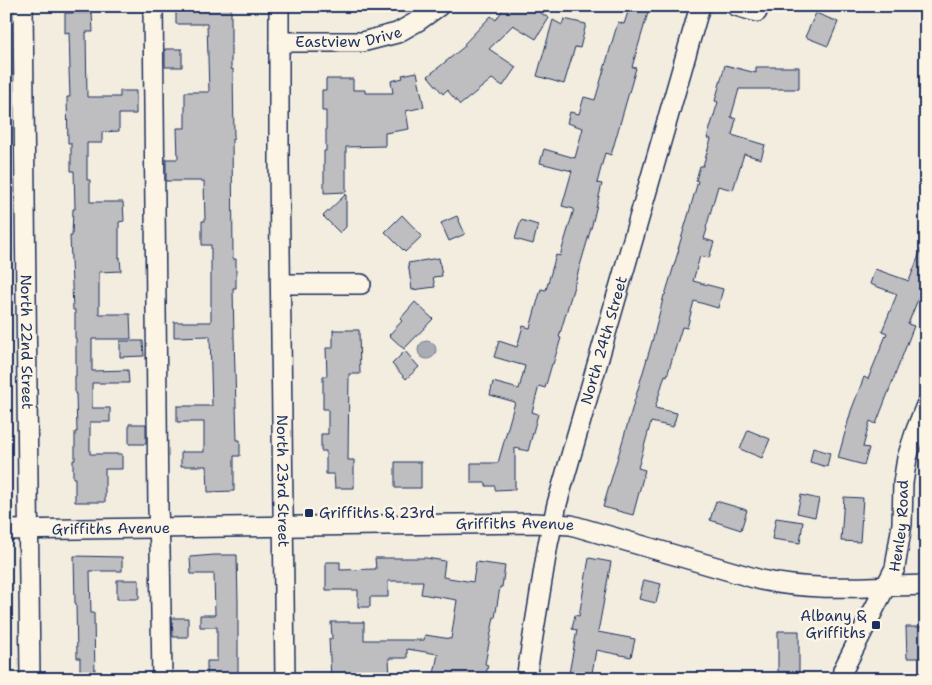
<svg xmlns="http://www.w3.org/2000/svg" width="932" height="685" font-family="'Shantell Sans',sans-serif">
	<rect width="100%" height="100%" fill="#f3ede0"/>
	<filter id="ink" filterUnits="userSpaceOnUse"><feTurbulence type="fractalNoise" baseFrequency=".02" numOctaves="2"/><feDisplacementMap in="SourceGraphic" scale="10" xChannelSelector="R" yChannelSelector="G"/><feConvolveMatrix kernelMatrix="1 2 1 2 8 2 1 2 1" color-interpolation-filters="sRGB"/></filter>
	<g filter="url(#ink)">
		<path fill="#a9acb3" stroke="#707a91" d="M418 350a9 9 0 1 1 18 0a9 9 0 1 1-18 0Z"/>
		<path fill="#bebec0" stroke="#1b2f5e" d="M176 6H231V69H233L234 139H232L233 259H236V288H233L234 337 237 440H240V456H234V491L208 492 207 466H181V452H204V422H177V406H212L210 336 174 337V322H211V245H202V221H205L204 181H166V159H178L177 128H185V92H209L207 24H176Z
			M505 6H529L549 18 536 39 513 25 489 49 516 67 503 86 492 79 460 105 447 90 443 94 428 76 465 46 464 44 491 16 496 20Z
			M630 6H650L632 67 636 68 611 155 605 153 597 183 602 184 592 225 559 337 561 338 553 364H552L545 388 539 386 532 412 538 414 528 451 515 448V489L495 490V486H486V483H471V463H498L515 402 490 395 493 382 519 389 525 366 494 357 499 341 517 347 523 326 530 328 541 289 546 290 556 255 560 256 574 209 562 206 572 171 540 163 544 149 575 158 583 128 567 123 570 112 579 114 584 97 595 100 618 22 624 24Z
			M65 13H92L93 32H86L87 97H120V91H136V114H119V131L102 132V143H87V180H90V202H123L124 221 119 222V258L120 257 121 271 99 272V314H130L131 339H92V371L128 370 129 383H92V408H110V422H90V454H122V469H105V502H75V478H73V460H75V432H77L76 394H75V376H76V338H75V310H73L70 236H72L73 209H75L74 171H71V143H68L67 97H70L69 69H70L69 32 65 33Z
			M816 13 838 22 828 46 805 37Z
			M564 19 586 24 580 48 575 47 564 84 537 76 553 20 562 25Z
			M165 49H182V67H165Z
			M725 65 756 73V67H799V89H739L731 117 736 119 732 135 765 145 761 159 744 154 733 190 718 186 706 228 707 229 704 239 714 242 709 258 700 256 693 281 723 289 718 308 694 301 687 328 682 327 667 376 665 375 655 408 677 413 673 427 651 422 638 468 645 470 633 515 603 507 654 335 664 295H665L679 249H678L688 216 698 181 696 180 700 166H703L711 139 707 138 718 102 715 101Z
			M417 72 424 107 406 111 409 129 385 133V146L346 147V192L324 193V151H326V111H322V90H326V79H353V90H365V93H393L391 81 403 78 402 75Z
			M346 194V227L340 233 323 216Z
			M402 215 422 236 405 252 385 232Z
			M457 216 465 234 449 241 441 223Z
			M521 220 538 225 533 244 515 239Z
			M925 240H926V294L921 292 908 324 914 326 876 424 870 421 863 447 869 448 864 465 838 458 851 411 864 377 868 379 887 333 882 331 897 294 870 284 875 269 909 281Z
			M439 258 442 276 433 277 435 287 412 290 408 263Z
			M415 302 433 319 404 349 389 335 402 321 400 319Z
			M333 330H359L360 374H349L348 460H354V488H335L334 474H326V451H321V434H328V409H323V376H327L326 348H333Z
			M120 341H143L144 356 120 357Z
			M405 351 419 367 406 379 392 364Z
			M129 424H146V444H129Z
			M748 430 770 439 762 458 740 449Z
			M813 448 830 453 827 467 810 462Z
			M395 462H421V488H395Z
			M801 495 819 499 815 517 797 513Z
			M844 497 863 498 860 542 841 541Z
			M716 501 747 510 741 530 710 520Z
			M776 518 803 522 800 543 772 539Z
			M214 555H237L238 602V679H207V661H217V627H200V615H215L214 574H191L190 557Z
			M74 556 122 557V571H90L91 613H94L95 679H80V658H77L76 603H75Z
			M375 558H426L445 561 443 577 473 582 476 562 505 566 502 587H500L495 618 494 617 485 664 488 665 485 679H433L438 654 407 649V658H389L390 679H331L329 639H332L331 622H364V640H424L425 635 451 639 457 600 421 594 423 581H388V597H370V607H358V590H326V562H340V570L376 569Z
			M589 558 611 562 598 632 635 639 631 657 596 650 591 679H568L577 630 572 629 575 615 579 616Z
			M117 580H139V599H117Z
			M644 580 661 584 656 603 639 599Z
			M172 618H188V637H173Z
			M906 627H926V658H907Z
			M778 631H799V672H778Z"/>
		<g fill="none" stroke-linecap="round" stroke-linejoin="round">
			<defs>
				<g id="minor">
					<path id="s1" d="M23 6 30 679"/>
					<path d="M153 6 158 509 160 548 162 679"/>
					<path id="s2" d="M279 6V164L285 679"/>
					<path d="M736 6 757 12"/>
					<path id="s3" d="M279 42H362L397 33 418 21 439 6"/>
					<path d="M281 284H361"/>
					<path id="s4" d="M6 530 534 523 571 525 761 580C816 592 870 586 926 585"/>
					<path id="s5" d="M526 679 548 544 557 504 700 6"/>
					<path id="s6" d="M842 679 843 670 895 568 902 524 903 483 907 458 916 430 926 405"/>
				</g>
			</defs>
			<use href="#minor" stroke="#1b2f5e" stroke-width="22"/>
			<use href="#minor" stroke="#fcf5e5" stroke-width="19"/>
		</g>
	</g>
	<g fill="#1b2f5e" stroke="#fcf5e5" stroke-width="2">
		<rect x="304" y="508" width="10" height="10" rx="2.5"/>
		<rect x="871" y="620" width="10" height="10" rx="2.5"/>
	</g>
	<g text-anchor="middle" stroke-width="5" stroke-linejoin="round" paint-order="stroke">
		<g font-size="15" fill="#1b2f5e" stroke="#fcf5e5">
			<text dy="5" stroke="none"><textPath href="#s3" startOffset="70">Eastview Drive</textPath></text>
			<text dy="5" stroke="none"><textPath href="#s5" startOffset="348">North 24th Street</textPath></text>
			<text dy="5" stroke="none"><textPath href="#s1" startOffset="336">North 22nd Street</textPath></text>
			<text dy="5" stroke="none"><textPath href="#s2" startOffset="475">North 23rd Street</textPath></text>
			<text dy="5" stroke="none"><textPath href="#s6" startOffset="166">Henley Road</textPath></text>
			<text dy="5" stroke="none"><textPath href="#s4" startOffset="509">Griffiths Avenue</textPath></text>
			<text dy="5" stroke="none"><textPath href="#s4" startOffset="105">Griffiths Avenue</textPath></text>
		</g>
		<g font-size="15" fill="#1b2f5e" stroke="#fcf5e5" text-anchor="start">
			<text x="319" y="518">Griffiths &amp; 23rd</text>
			<text x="866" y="621" text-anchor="end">Albany &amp;<tspan x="866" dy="17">Griffiths</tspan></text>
		</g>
	</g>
	<rect width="932" height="685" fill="none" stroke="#fcf5e5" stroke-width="25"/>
	<rect x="12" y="12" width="907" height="660" fill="none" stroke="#1b2f5e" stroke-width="2" filter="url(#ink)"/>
</svg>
